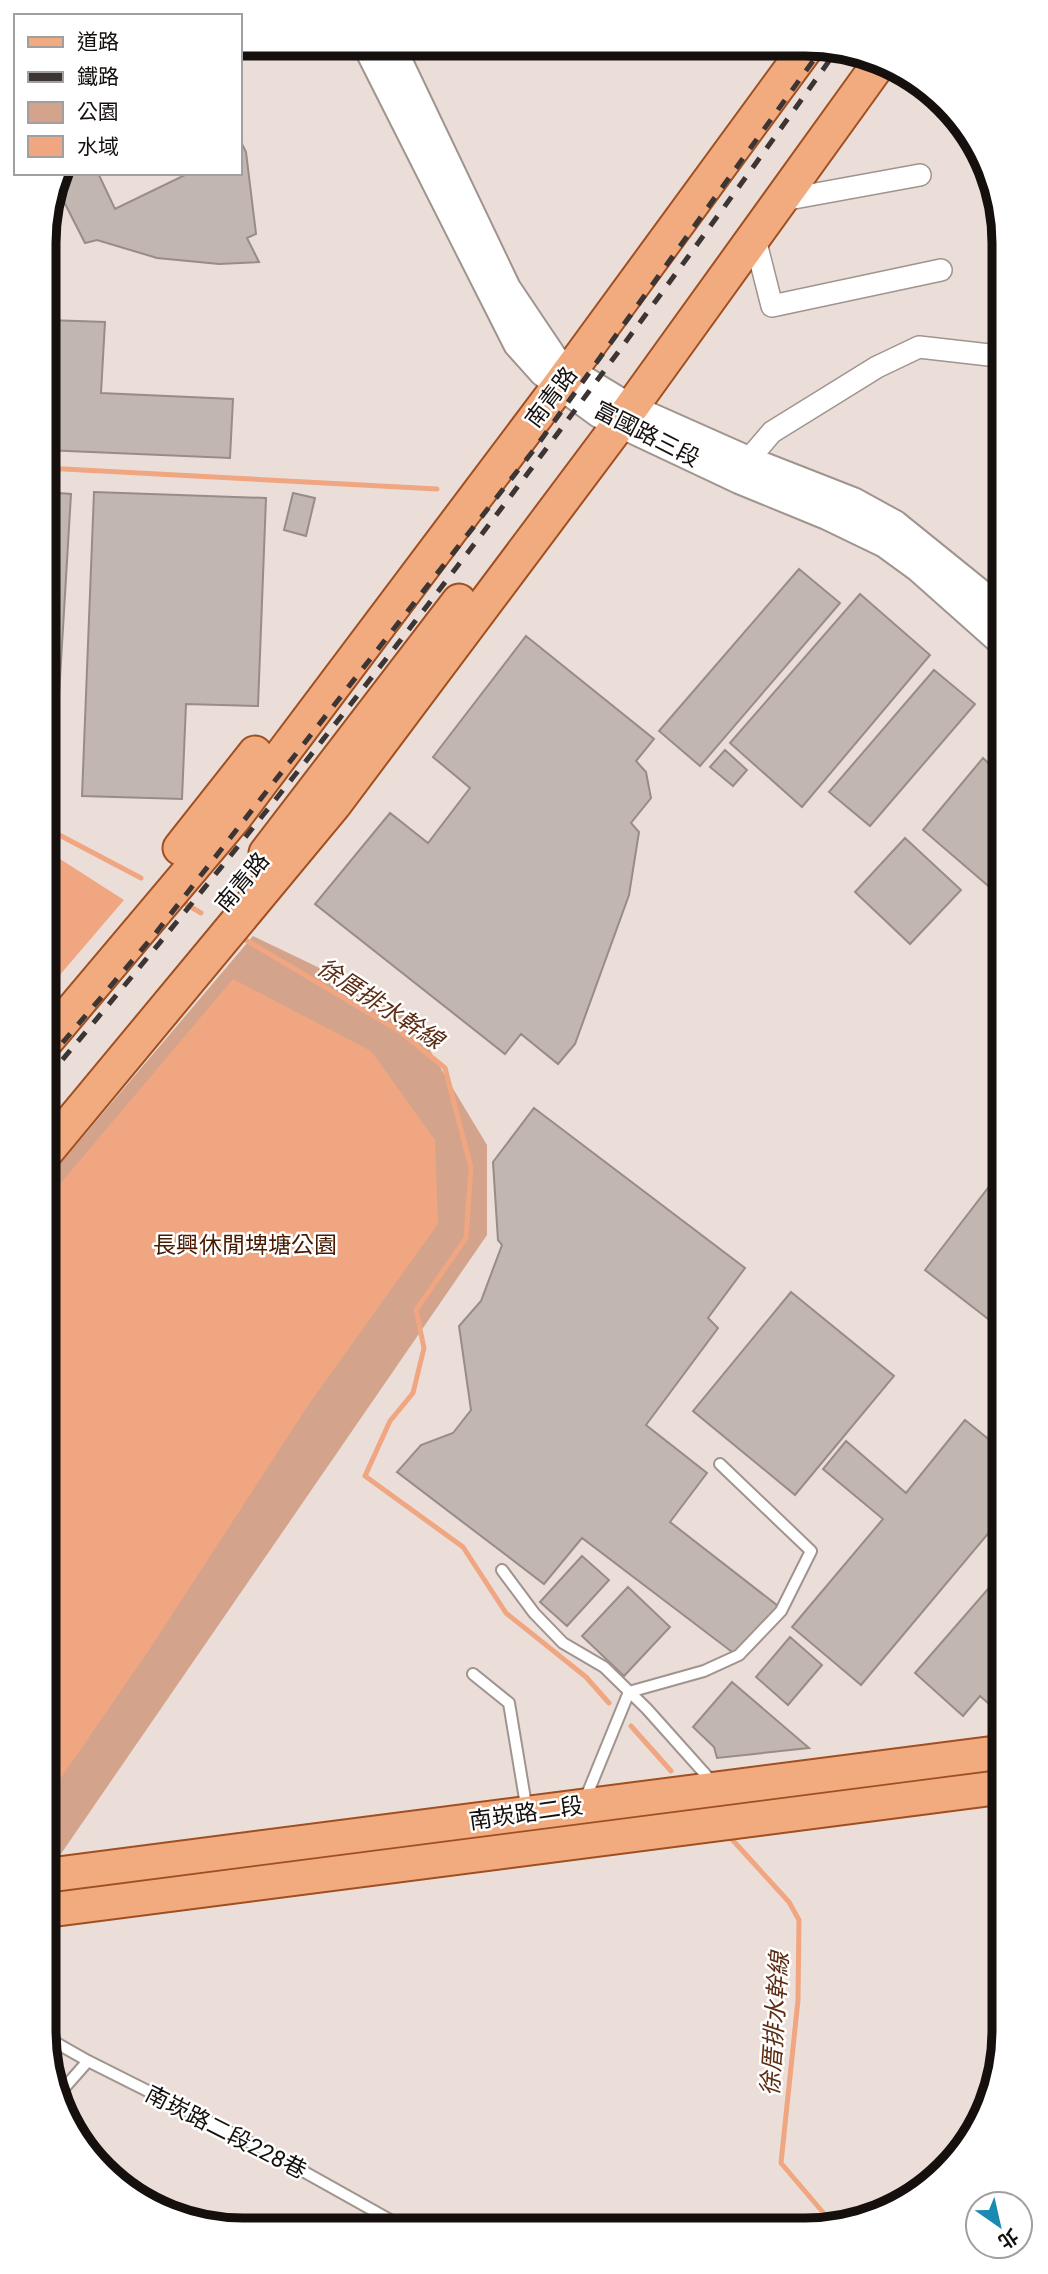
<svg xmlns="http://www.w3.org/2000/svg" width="1048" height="2274" font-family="Roboto,'Noto Sans TC',sans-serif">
	<rect width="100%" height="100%" fill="#ebded8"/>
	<path fill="#d4a38b" d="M253 936 405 1009 487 1145V1235L54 1864 50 1865 48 1178Z"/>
	<path fill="#f0a681" d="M46 850 124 900 47 990Z
		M233 979 371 1051 435 1140 438 1224 309 1404 151 1647 50 1794 48 1198Z"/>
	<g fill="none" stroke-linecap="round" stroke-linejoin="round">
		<path stroke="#f0a681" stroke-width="5" d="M45 468 437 489
			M46 828 141 878
			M179 900 201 913
			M239 936 401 1032 445 1068 471 1168 466 1238 416 1310 424 1348 413 1393 390 1421 365 1476 463 1547 506 1613 586 1677 609 1703
			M631 1726 671 1771
			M728 1835 789 1902 799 1920 798 2000 781 2163 832 2223"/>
	</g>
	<path fill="#c2b6b0" stroke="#988c87" stroke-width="2" d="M240 140 246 152 256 234 247 238 259 262 219 264 157 258 97 240 85 243 56 186 59 173H98L115 209 189 173H240Z
		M48 320 105 322 101 393 233 399 230 458 45 450V386Z
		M45 492 71 494 54 779 46 778Z
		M94 492 266 498 258 706 186 704 182 799 82 796Z
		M293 493 315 498 306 536 284 530Z
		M799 569 840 603 700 766 659 731Z
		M860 594 930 655 802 807 730 743Z
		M526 636 654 739 636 761 646 772 651 798 631 823 639 832 629 895 575 1044 558 1064 521 1034 505 1054 315 904 390 813 428 843 470 788 433 757Z
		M934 670 975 704 870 826 829 792Z
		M725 750 747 770 733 786 710 767Z
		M983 758 999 773 1000 896 923 830Z
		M905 838 961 890 910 944 855 892Z
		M534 1108 745 1268 708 1318 718 1328 646 1425 707 1473 670 1522 778 1606 736 1655 582 1538 544 1584 397 1472 421 1445 453 1433 471 1410 459 1326 481 1301 502 1245 498 1240 493 1162Z
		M1001 1171V1329L925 1270Z
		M791 1292 894 1376 795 1495 693 1411Z
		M965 1420 1002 1450V1517L861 1685 792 1627 883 1519 823 1469 846 1441 906 1493Z
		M582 1556 609 1580 567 1626 540 1602Z
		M994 1582 1002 1588 1003 1707 998 1712 980 1696 963 1716 915 1673Z
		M628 1587 670 1627 624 1676 582 1636Z
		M790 1637 822 1665 788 1705 756 1677Z
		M732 1682 809 1748 717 1758 714 1747 693 1727Z"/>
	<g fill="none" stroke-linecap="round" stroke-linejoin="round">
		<defs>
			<path id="service" d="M502 1570 534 1613 563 1643 604 1667 647 1709 714 1784
				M473 1674 509 1703 527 1811
				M584 1802 629 1692 704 1671 739 1655 781 1611 811 1551 720 1464
				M51 2040 88 2061 267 2151 401 2226
				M58 2095 88 2061"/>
			<path id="minor" d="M783 200 920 175
				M755 239 772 306 941 270
				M743 471 748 460 772 432 877 367 919 347 998 356"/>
			<path id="tertiary" d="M366 45 517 344 543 373 599 414 739 480 827 516 885 544 918 568 999 640
				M391 45 507 288 554 358 570 371 631 408 748 460 853 501 895 524 999 608"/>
			<path id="primary" d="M180 848 255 753
				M266 853 459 601
				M47 1040 235 817 559 386 807 47
				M47 1151 334 805 620 423 878 65
				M50 1875 1003 1752
				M50 1910 1003 1787"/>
		</defs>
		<use href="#service" stroke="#a0948f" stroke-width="14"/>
		<use href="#minor" stroke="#a0948f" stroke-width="24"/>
		<use href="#tertiary" stroke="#a0948f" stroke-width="30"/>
		<use href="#primary" stroke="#9f4f20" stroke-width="37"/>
		<use href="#service" stroke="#fff" stroke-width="10"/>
		<use href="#minor" stroke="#fff" stroke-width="21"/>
		<use href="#tertiary" stroke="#fff" stroke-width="26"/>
		<use href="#primary" stroke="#f2aa7f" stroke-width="33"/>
		<path stroke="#3c3533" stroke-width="5" stroke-dasharray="12 12" stroke-linecap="butt" d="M47 1061 155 934 533 451 823 47
			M47 1078C327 747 588 400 839 47"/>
	</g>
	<g text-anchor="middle" stroke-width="5" stroke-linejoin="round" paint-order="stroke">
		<g font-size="23" fill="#15100e" stroke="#fff">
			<text transform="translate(551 397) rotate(-53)" y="8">南青路</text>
			<text transform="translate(647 434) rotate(27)" y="8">富國路三段</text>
			<text transform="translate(242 882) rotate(-50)" y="8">南青路</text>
			<text transform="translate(526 1813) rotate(-8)" y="8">南崁路二段</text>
			<text transform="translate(226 2132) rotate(27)" y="8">南崁路二段228巷</text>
		</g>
		<g font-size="23" fill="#481a00" stroke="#fff">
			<text x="245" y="1253">長興休閒埤塘公園</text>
		</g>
		<g font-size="24" font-style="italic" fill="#5c2c13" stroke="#fff">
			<text transform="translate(380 1004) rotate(33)" y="8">徐厝排水幹線</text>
			<text transform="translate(775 2024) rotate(-86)" y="8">徐厝排水幹線</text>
		</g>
	</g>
	<path d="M0 0H1048V2274H0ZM243 56H805A187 187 0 0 1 992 243V2031A187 187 0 0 1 805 2218H243A187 187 0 0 1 56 2031V243A187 187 0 0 1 243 56Z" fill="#fff" fill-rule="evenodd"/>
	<path fill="none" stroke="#15100e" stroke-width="9" d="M243 56H805A187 187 0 0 1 992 243V2031A187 187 0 0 1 805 2218H243A187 187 0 0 1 56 2031V243A187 187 0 0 1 243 56Z"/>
	<rect x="14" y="14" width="228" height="161" fill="#ffffff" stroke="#a19f9f" stroke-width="2"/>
	<rect x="28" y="37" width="35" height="10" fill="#f2aa7f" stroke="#a19f9f" stroke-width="2"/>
	<text x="77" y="49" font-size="21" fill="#15100e">道路</text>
	<rect x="28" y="72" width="35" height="10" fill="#3c3533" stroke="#a19f9f" stroke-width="2"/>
	<text x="77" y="84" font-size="21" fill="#15100e">鐵路</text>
	<rect x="28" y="102" width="35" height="21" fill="#d4a38b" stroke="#a19f9f" stroke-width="2"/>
	<text x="77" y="119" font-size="21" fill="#15100e">公園</text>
	<rect x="28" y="136" width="35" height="21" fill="#f0a681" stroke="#a19f9f" stroke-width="2"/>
	<text x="77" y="154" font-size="21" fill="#15100e">水域</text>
	<g transform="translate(999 2225) rotate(146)"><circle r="33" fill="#ffffff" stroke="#a19f9f" stroke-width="2"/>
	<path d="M0-5L12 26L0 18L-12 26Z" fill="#1b8ab0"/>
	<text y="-10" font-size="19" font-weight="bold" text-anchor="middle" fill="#15100e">北</text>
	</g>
</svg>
